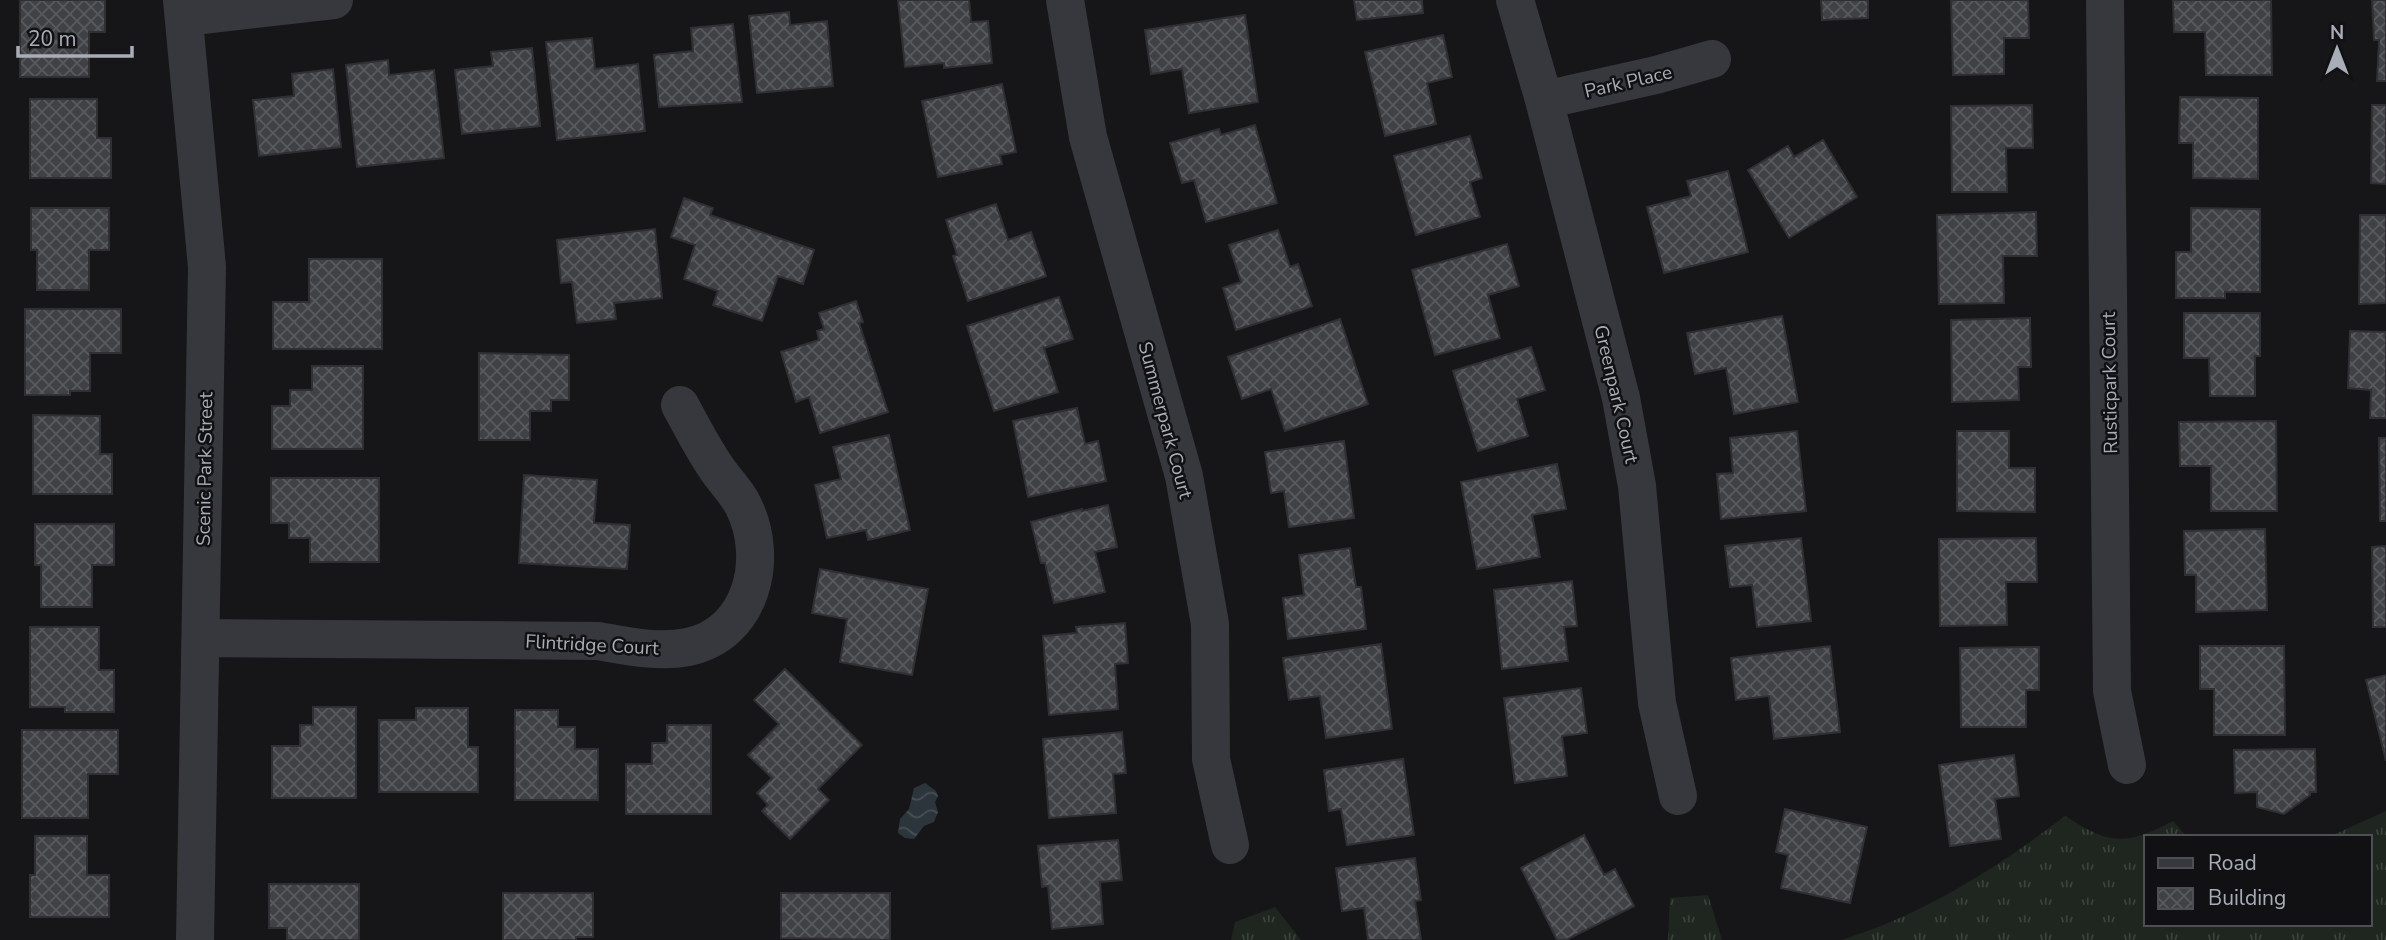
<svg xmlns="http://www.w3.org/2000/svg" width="2386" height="940" font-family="'Nunito Sans',sans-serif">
	<defs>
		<pattern id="grass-tufts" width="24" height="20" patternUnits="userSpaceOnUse" patternTransform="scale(1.75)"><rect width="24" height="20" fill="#1e261f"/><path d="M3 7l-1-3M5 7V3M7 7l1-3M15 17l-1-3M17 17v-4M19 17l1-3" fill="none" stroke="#3c433d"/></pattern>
		<pattern id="water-waves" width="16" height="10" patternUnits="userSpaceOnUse" patternTransform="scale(1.75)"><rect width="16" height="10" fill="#2c353c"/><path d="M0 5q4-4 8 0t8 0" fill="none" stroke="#485056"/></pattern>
		<pattern id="building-cross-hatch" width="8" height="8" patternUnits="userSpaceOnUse" patternTransform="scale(1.75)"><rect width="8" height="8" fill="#404145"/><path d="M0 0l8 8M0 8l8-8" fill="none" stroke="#595a5e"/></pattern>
	</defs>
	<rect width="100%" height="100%" fill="#161618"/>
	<path fill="url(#grass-tufts)" d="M2386 811V940H1841C1923 915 1997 868 2065 816 2110 845 2126 846 2173 821L2187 837H2146V924H2370V837H2329Z
		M1708 895 1722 940H1668L1670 898Z
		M1275 907 1301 940H1231L1235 922Z"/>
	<path fill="url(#water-waves)" d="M925 783 936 791 938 796 935 802 938 812 934 822 924 826 914 839 905 838 898 833 900 819 909 809 914 788Z"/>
	<path fill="url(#building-cross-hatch)" stroke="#303034" stroke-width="2" d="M20 0H105V32H89V77H20Z
		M898 0H969L971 22 988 21 992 63 944 68V63L905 67Z
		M1354 0H1422L1423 13 1357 20Z
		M1821 0H1868V18L1822 20Z
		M1951 0H2028L2029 38H2004V74L1953 75Z
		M2173 0H2271L2272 75H2206L2205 32H2174Z
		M2372 0H2386V81H2377L2379 40H2374Z
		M789 12 790 25 827 21 833 86 757 93 749 16Z
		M1245 15 1258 102 1189 113 1182 69 1151 74 1145 30Z
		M733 24 742 102 659 107 654 55 693 51 691 28Z
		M1443 35 1452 77 1427 83 1436 124 1385 136 1365 52Z
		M592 38 595 69 638 64 645 131 557 140 546 42Z
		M532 48 540 126 462 134 455 70 493 66 491 52Z
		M388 60 389 75 434 70 444 158 357 167 346 65Z
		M333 69 341 147 259 156 253 100 294 96 292 74Z
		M1002 84 1016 152 1000 155 1002 164 938 177 922 101Z
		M2180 97 2258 98V179L2193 178V143H2179Z
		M30 99H97V138H111V178H30Z
		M2032 105 2033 148H2006L2007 192H1952L1951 106Z
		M2372 105H2386V184L2371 183Z
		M1255 125 1277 203 1206 222 1194 180 1182 183 1170 143 1219 129 1221 135Z
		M1470 136 1482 178 1470 182 1480 217 1416 235 1394 156Z
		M1823 140 1857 197 1789 238 1748 170 1788 146 1794 157Z
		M1728 171 1748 252 1664 273 1647 207 1691 196 1687 181Z
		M684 198 713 208 710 215 814 250 803 284 778 276 762 321 713 305 718 291 684 279 695 245 671 237Z
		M996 204 1008 240 1031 232 1046 276 968 301 953 256 957 255 946 220Z
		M31 208H109V250H89V290H37V250H31Z
		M2191 208 2260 209V292H2225V298H2176V252H2191Z
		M2036 212 2037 256H2003L2004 303 1939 304 1937 215Z
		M2360 215H2386V303L2359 304Z
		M655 229 662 298 614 303 616 319 577 323 572 282 561 283 557 240Z
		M1278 230 1290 267 1298 264 1312 306 1236 330 1223 288 1241 282 1229 245Z
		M1507 244 1519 286 1488 295 1500 338 1435 355 1412 270Z
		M309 259H382V349H273V302H309Z
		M1059 297 1073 339 1044 348 1058 392 994 411 967 326Z
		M856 301 863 322 859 323 888 412 820 433 809 397 796 402 781 352 819 340 817 331 824 329 819 313Z
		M25 309H121V353H90V391H70V395H25Z
		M2184 313H2260V356H2255V396H2210L2209 358H2184Z
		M1782 316 1798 402 1734 414 1726 368 1695 374 1687 333Z
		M2030 318 2031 367H2018L2019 400 1952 402 1951 320Z
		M1340 319 1368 404 1285 431 1271 389 1242 399 1228 357Z
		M2350 331 2386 332V418H2370L2371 390 2348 388Z
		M1531 347 1545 390 1517 399 1528 436 1478 451 1453 371Z
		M479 353 569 355V400H551V411H530V440H479Z
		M312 366H363V449H272V406H290V390H312Z
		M1077 408 1085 444 1098 441 1106 481 1028 497 1013 421Z
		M33 415 100 416V454H112V494H33Z
		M2276 421 2277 511H2211V466H2180L2179 422Z
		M1797 431 1806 511 1721 519 1717 474 1733 473 1730 438Z
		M1957 431H2009V468H2035V512L1957 511Z
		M889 435 910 530 868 540 866 530 827 538 815 485 841 479 833 447Z
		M2379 438H2386V521H2380Z
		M1344 441 1354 518 1289 527 1284 491 1271 493 1265 452Z
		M1557 464 1566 509 1532 515 1540 557 1477 569 1461 482Z
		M524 475 597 480 594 523 630 525 627 569 519 563Z
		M271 478H379V562H310V538H289V523H271Z
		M1108 505 1117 547 1095 552 1105 592 1054 603 1045 563H1041L1031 522 1082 509V511Z
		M35 524H114V565H92V607H41V565H35Z
		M2265 529 2267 610 2196 612V575H2185L2184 531Z
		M1801 538 1811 621 1757 627 1752 585 1730 587 1725 546Z
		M2036 538 2037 582H2006L2007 625 1940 626 1939 539Z
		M2386 546V627H2373L2372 547Z
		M1350 548 1356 587H1361L1366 629 1288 639 1283 598 1304 595 1299 555Z
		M820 569 928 589 912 675 840 662 847 619 812 613Z
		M1572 581 1577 626 1564 627 1568 661 1502 669 1494 590Z
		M1125 623 1128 663 1115 664 1118 709 1049 715 1043 636 1077 633 1076 627Z
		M30 627H99V670H114V712H65V707H30Z
		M1381 644 1392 729 1326 738 1320 696 1289 700 1283 658Z
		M1830 646 1840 732 1774 739 1769 696 1736 700 1731 658Z
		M2200 646H2284L2285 735H2214V689H2200Z
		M2039 647V690H2026V727H1961L1960 648Z
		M785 669 862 745 818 789 829 800 790 839 762 811 768 805 757 793 772 778 748 755 779 724 754 700Z
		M2386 675V761L2366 680Z
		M1581 688 1587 733 1562 736 1567 776 1515 783 1504 698Z
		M313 707H356V798H272V746H300V725H313Z
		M416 708H468V747H478V792H379V720H416Z
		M515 710H558V727H575V749H598V800H515Z
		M667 725H711V814H626V764H652V743H667Z
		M22 730H118V774H88V818H22Z
		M1122 732 1126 773 1113 774 1116 813 1049 818 1043 739Z
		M2315 749 2316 792H2310V795L2284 814 2257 807V792L2235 793 2234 750Z
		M2014 755 2019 796 1995 799 2001 839 1950 846 1939 765Z
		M1403 759 1414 835 1347 845 1341 809 1329 811 1324 770Z
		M1785 809 1867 827 1850 903 1781 888 1788 855 1776 852Z
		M1584 835 1604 875 1615 869 1634 906 1566 940H1557L1521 868Z
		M35 836H87V875H109V917H30V875H35Z
		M1118 840 1122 880 1100 882 1103 924 1052 929 1048 886 1042 887 1038 846Z
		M1415 858 1421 900 1415 901 1421 940H1368L1364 908 1342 911 1336 868Z
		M269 884H359V940H287V928H269Z
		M503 893H593V937H576V940H503Z
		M781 893H890V940L781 938Z"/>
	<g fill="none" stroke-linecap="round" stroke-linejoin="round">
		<path stroke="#37383d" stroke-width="38" d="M182 0 207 267 195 940
			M1065 0 1088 137 1184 476 1210 624 1211 759 1230 845
			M1515 0 1544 100 1621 398 1637 486 1657 703 1678 796
			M2105 0 2112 691 2127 765
			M185 17 334 0
			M1544 100 1656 75 1712 59
			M201 638 598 641C627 646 658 653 688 647 752 634 770 558 743 505 736 491 723 479 715 466 702 447 691 425 680 405"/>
	</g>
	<g text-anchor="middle" stroke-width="5" stroke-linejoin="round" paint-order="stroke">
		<g font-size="19" fill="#a8adb8" stroke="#111113">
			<text transform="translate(1628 81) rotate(-13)" y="7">Park Place</text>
			<text transform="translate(2109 383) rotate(-91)" y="7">Rusticpark Court</text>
			<text transform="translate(1617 394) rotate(77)" y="7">Greenpark Court</text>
			<text transform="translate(1166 420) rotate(75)" y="7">Summerpark Court</text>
			<text transform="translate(204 469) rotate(-89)" y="7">Scenic Park Street</text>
			<text transform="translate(592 644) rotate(3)" y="7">Flintridge Court</text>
		</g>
	</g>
	<rect x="2144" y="835" width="228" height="91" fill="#111113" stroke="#4d4f55" stroke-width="2"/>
	<rect x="2158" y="858" width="35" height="10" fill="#37383d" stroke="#4d4f55" stroke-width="2"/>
	<text x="2208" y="870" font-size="21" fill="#a8adb8">Road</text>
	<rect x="2158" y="888" width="35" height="21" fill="url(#building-cross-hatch)" stroke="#4d4f55" stroke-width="2"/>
	<text x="2208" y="905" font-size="21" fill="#a8adb8">Building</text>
	<g transform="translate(2337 49)" stroke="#111113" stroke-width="5" paint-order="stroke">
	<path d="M0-5L12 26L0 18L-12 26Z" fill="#a8adb8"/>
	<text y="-10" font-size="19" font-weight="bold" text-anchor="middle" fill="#a8adb8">N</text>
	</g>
	<path d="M18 46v10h114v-10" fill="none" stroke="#a8adb8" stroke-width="3.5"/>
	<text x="28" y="46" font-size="21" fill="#a8adb8" stroke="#111113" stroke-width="5" paint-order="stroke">20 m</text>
</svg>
